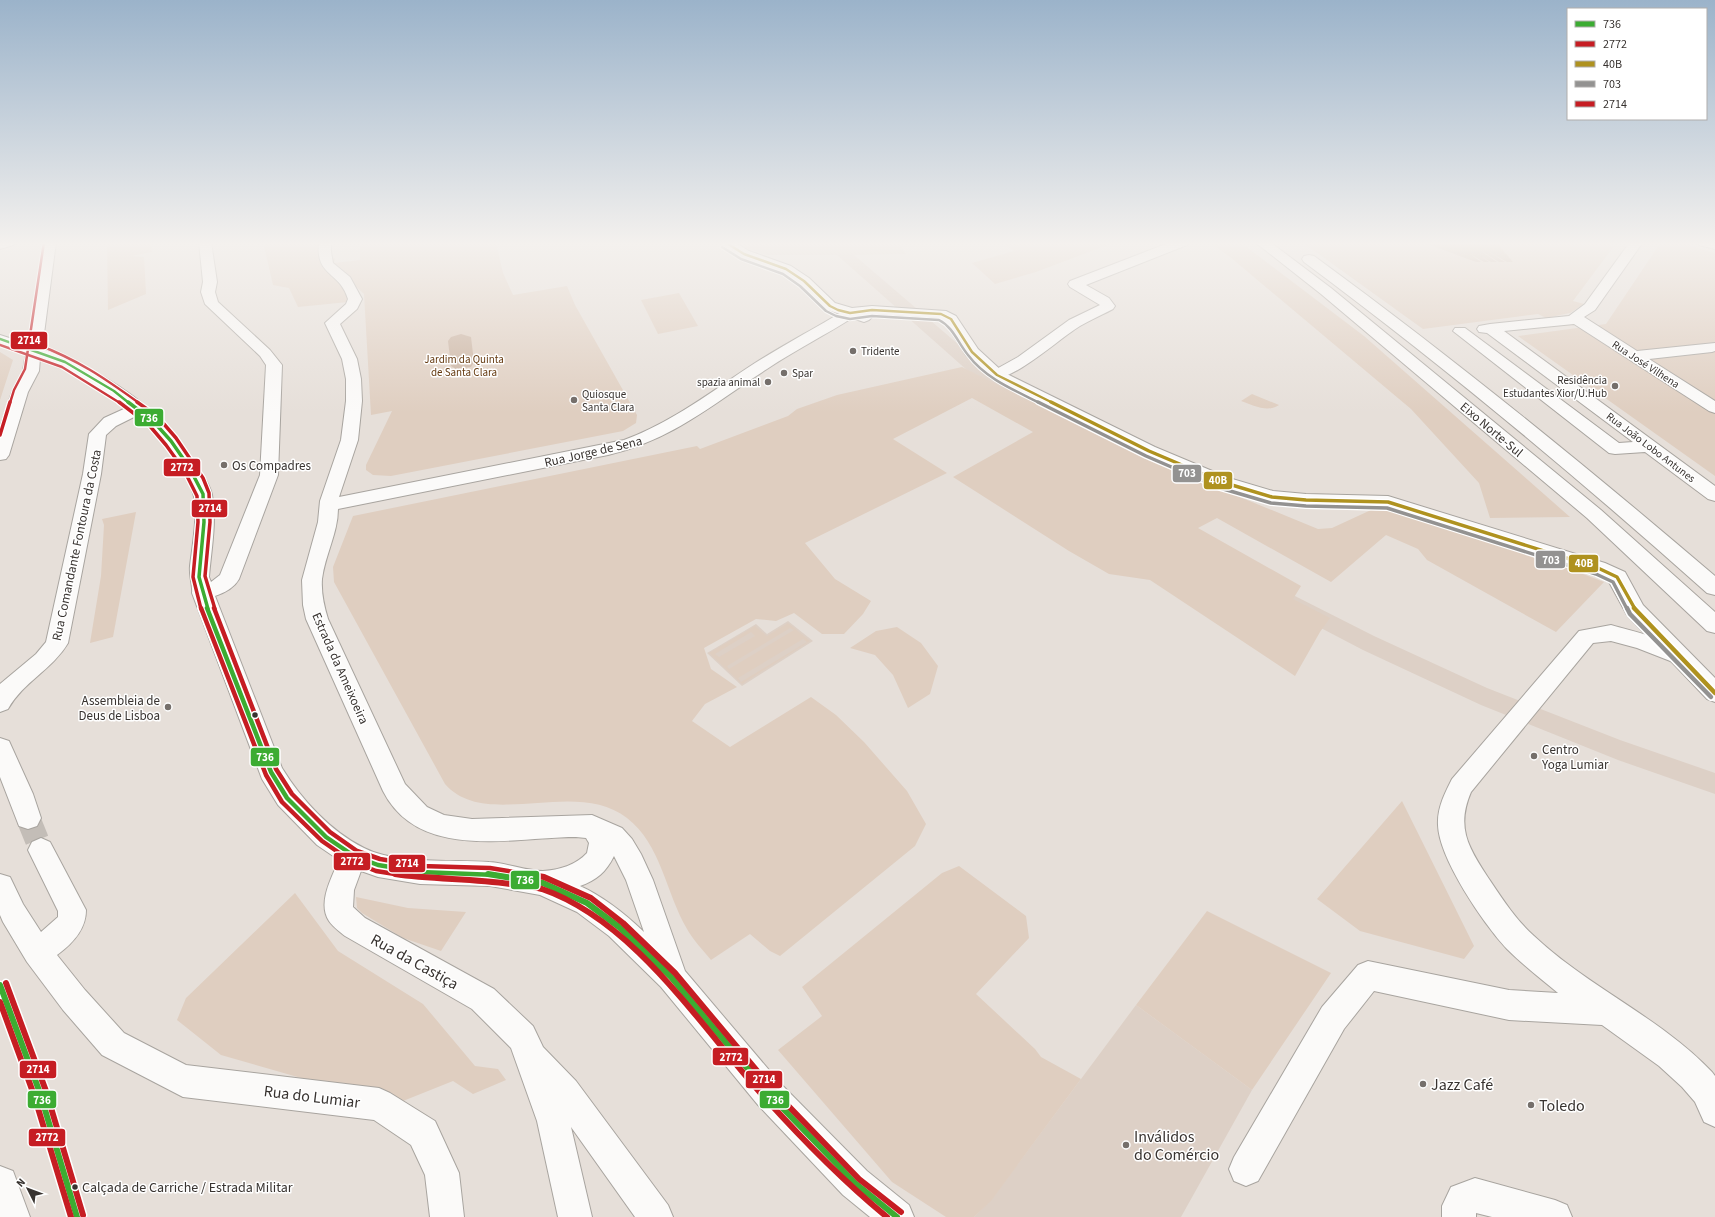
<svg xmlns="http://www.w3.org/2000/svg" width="1715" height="1217" font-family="'Source Sans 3',sans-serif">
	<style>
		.built { fill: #ddd0c6 }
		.green { fill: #dfcec0; fill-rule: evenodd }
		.water { fill: #c9b19e }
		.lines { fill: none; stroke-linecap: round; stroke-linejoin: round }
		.street-tunnel { stroke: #c3bdb7; stroke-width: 24; stroke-dasharray: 24 12; stroke-linecap: butt }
		.street-casing { stroke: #a8a49f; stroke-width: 2 }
		.secondary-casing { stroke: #a8a49f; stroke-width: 2 }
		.highway-casing { stroke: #a8a49f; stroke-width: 2 }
		.street { fill: #fbfaf9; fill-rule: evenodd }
		.secondary { fill: #fbfaf9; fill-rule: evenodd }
		.highway { fill: #fbfaf9; fill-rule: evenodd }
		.bus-1-far3-casing { stroke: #fff; stroke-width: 4.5 }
		.bus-1-far2-casing { stroke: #fff; stroke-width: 6 }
		.bus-1-far1-casing { stroke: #fff; stroke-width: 8 }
		.bus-1-casing { stroke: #fff; stroke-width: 9 }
		.bus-2-far3-casing { stroke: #fff; stroke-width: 4.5 }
		.bus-2-far2-casing { stroke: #fff; stroke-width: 6 }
		.bus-2-far1-casing { stroke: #fff; stroke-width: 8 }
		.bus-2-casing { stroke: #fff; stroke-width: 9 }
		.bus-3-far2-casing { stroke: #fff; stroke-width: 4.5 }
		.bus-3-far1-casing { stroke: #fff; stroke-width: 6 }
		.bus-3-casing { stroke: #fff; stroke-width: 8 }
		.bus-4-far2-casing { stroke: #fff; stroke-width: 4.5 }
		.bus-4-far1-casing { stroke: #fff; stroke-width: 6 }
		.bus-4-casing { stroke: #fff; stroke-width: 8 }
		.bus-5-far3-casing { stroke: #fff; stroke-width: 4.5 }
		.bus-5-far2-casing { stroke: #fff; stroke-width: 6 }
		.bus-5-far1-casing { stroke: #fff; stroke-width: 8 }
		.bus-5-casing { stroke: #fff; stroke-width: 9 }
		.bus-1-far3 { stroke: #3cac32; stroke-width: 2.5 }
		.bus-1-far2 { stroke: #3cac32; stroke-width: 3.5 }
		.bus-1-far1 { stroke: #3cac32; stroke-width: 4.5 }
		.bus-1 { stroke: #3cac32; stroke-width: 6 }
		.bus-2-far3 { stroke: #c61d23; stroke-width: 2.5 }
		.bus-2-far2 { stroke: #c61d23; stroke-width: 3.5 }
		.bus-2-far1 { stroke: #c61d23; stroke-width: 4.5 }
		.bus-2 { stroke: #c61d23; stroke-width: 6 }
		.bus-3-far2 { stroke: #af921f; stroke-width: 2.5 }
		.bus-3-far1 { stroke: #af921f; stroke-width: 3.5 }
		.bus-3 { stroke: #af921f; stroke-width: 4.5 }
		.bus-4-far2 { stroke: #939291; stroke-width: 2.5 }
		.bus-4-far1 { stroke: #939291; stroke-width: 3.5 }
		.bus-4 { stroke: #939291; stroke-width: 4.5 }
		.bus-5-far3 { stroke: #c61d23; stroke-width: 2.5 }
		.bus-5-far2 { stroke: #c61d23; stroke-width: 3.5 }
		.bus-5-far1 { stroke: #c61d23; stroke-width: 4.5 }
		.bus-5 { stroke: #c61d23; stroke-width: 6 }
		.poi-dot { fill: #756f6b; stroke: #fff; stroke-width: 1.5 }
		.bus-dot { fill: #383330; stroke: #fff; stroke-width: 1.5 }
		.labels { text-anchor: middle; stroke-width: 3; stroke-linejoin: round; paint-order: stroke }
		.far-poi-label { font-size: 11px; fill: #383330; stroke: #fff; text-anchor: start }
		.far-park-label { font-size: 11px; fill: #653a10; stroke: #fff }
		.far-street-label { font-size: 11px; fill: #383330; stroke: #fff }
		.street-label { font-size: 13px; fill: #383330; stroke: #fff }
		.poi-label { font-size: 13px; fill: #383330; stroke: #fff; text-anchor: start }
		.near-bus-label { font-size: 14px; fill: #383330; stroke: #fff; text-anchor: start }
		.near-street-label { font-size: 16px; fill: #383330; stroke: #fff }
		.near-poi-label { font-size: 16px; fill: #383330; stroke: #fff; text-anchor: start }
		.line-badge { stroke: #fff; stroke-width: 1.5 }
		.badge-label { font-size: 11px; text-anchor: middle; font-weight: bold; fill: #fff }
	</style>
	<rect width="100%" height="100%" fill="#e6dfd9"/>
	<path class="built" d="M737,242h160l9,12 -52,1 251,215 184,123 85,43 113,52 133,52 95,33v21l-97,-34 -137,-55 -118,-55 -44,-23 -298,-209 -184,-163h-70l-22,-7z
		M788,621l25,20 -71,45 -35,-33 49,-29 11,10z
		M1136,1005l116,85 -71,127h-207l17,-17z"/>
	<path class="green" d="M107,242h44l1,10 -21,4 13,1 2,37 -38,16z
		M263,242h55c-2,31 31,39 30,60l-50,5 -9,-19 -16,-3z
		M360,242h136l7,31 10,22 54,-9 8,19 62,110 -1,8 -13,8 -232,45 -18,-1 -7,-5v-5l26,-54 -21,4 -7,-121 -39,-37 10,1 -1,5 26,-3z
		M1002,242h113l-79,30 -41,12 -23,-21 42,-12z
		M1209,242h31l124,94 206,181 -80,1 -11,-35 -68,-74 -181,-152z
		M1302,242h298l14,4 -41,55 11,3 -14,9 -24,5 -8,-4 -115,15z
		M1661,242h17l37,11v223l-197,-140 88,-12z
		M679,293l19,33 -40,8 -17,-34z
		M0,352l13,8 -13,40z
		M962,367l180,90 176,72 14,-1 39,-18 36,2 142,49 55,21 -48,50 -129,-72 -9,-11 -32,-14 -55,47 -114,-64 -19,10 103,58 -8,13 37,19 -10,14 -25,44 -145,-96 -41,-6 -40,-23 -116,-74 80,-45 -61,-34 -79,41 54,34 -142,70 30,36 36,22 -8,13 -19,20h-22l-28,-21 -18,8 -20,-2 -52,29 7,21 26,18 -32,17 -13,17 38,26 81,-50 25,18 28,27 43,49 19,33 -11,22 -135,110 -10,-5 -20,-17 -39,26c-8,-10 -18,-20 -24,-31 -21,-36 -26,-85 -60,-111 -52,-41 -141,13 -182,-34l-111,-202 -1,-15 20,-51 344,-70 3,3 88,-33 9,-7 40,-14z
		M1252,394l27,11c-11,8 -27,0 -38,-4z
		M136,512l-23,125 -23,6 11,-67 3,-51 -2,-6z
		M788,623l22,18 -68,43 -33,-31 46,-27 12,10zM790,628l4,2 -65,39 -2,-3zM751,632l4,4 -36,21 -4,-3zM803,639l4,3 -66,40 -3,-4z
		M897,627l24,16 17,23 -8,28 -22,14 -15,-33 -18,-20 -25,-7 26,-17z
		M1402,801l72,145 -10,13 -104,-28 -43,-32z
		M959,866l67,50 3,22 -53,56 59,55 6,8 40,22 -90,122 -17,16h-28l-54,-35 -114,-132 44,-34 -20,-29 140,-114z
		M295,893l43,58 85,53 52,62 23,3 8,11 -33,14 -20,-13 -50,20 -67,-13 -115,-33 -44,-35 9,-22z
		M356,897l52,11 58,4 -25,39 -38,-13 -41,-25 -5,-5z
		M1207,911l124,62 -79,117 -116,-85z"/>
	<path class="water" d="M1422,242h74l17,20h-6l-21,-12 19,12h-6l-21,-13 19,13h-6l-9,-5 7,5h-5l-14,-8 11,8h-5z
		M461,334l10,3 3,25 -3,5 -15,2 -5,-3 -3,-25 3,-4z"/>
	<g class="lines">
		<path class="street-tunnel" d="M28,818l13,32"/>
		<defs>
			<path id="street" d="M0,242h15l-2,3 -13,4z
				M44,242h12l-14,107c42,14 84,38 117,69 14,12 24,28 34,42 7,10 17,24 19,35 5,26 -1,56 -3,82l2,5 9,-7 40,-100 6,-110 -6,-9 -55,-52 -4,-12 2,-10 -4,-40h12l6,40 -2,10 3,10 52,48 12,15 -4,110 -39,104c-5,9 -15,14 -24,17l67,172c19,31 48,63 82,80 33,17 88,11 125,14 18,1 37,9 54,9 16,-1 33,-6 44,-18l2,-10 -3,-5 -10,-1c-63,0 -157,25 -193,-46l-77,-172 -3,-14 -1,-25 16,-58 2,-21 21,-61 5,-39v-22l-4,-20 -17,-36 21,-19 2,-5c-8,-28 -33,-22 -29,-57h12v10l2,11 17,14 12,22 -5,10 -17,15 17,35 4,20 1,22 -4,39 -19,57 285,-57c49,-18 88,-49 131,-77 30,-19 61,-35 90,-53h10l2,3 -2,3c-29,19 -60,34 -88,53 -56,36 -93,70 -159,86l-270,54c0,24 -13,46 -16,70 -1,14 2,27 6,40l77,165 22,23 17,8 28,4 120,-4 30,13 10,11 9,15 12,26 32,91 95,112 87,88 42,34 5,12h-44l-27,-22 -85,-90 -97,-118 -52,-51 -32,-24 -37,-17 -50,-9 -70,-2 -42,-7 -17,-6 -7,19 -1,17 12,11 129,71 39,37 10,21 33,34 92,124 5,12h-38l-64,-90 21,90h-34l-21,-96 -26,-73 -39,-39 -127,-73c-5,-4 -12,-9 -16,-15 -12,-18 3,-44 10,-61l-22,-15 -39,-40 -16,-26 -70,-186c1,-6 -3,-18 -2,-27 2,-18 9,-55 3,-73 -8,-26 -36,-60 -57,-77l-20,10 -10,9 -5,39 -33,169c-16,27 -45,39 -60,66l-8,3v-28l36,-30 10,-12 37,-168 6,-40 15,-16 22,-10c-26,-20 -55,-39 -86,-50l-1,13 -11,21 -19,63 -3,4 -6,1v-32l12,-36 11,-21 3,-18 -26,-9v-9l28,9zM614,856l12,24 18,52c-20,-19 -40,-35 -64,-46 17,-6 26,-14 34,-30z
				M1171,242h18l-2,3 -101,40 23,13 6,8 -2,3c-11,6 -23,11 -33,17 -19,11 -68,57 -89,52l-2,-3 2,-3 27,-15 51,-37 31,-15 -30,-18 -2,-3 2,-3z
				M1630,242h13l-48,68 -11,7 53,34 78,-8v8l-3,1 -63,7 66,42v12l-6,-2 -135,-87 -70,7 211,155v15l-7,-2 -63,-47 -30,2 -6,-1 -156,-122 2,-3h10l154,115 14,-1 -146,-109 -8,-1 -2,-3 2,-3 11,-2 79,-8 16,-12z
				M1611,625c17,5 70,17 78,31l-3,6 -8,2 -41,-16 -26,-7 -18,2 -122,149c-15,35 -3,55 16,84 14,21 28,43 47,60 54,51 127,82 178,136l3,4v51l-11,-5 -9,-20 -13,-15 -23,-21 -57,-41 -93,-5 -135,-29 -30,38 -86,152 -12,5 -12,-5 -5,-12 5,-12 88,-150 36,-42 10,-4 141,29 49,3c-17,-14 -35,-28 -51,-44 -23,-25 -68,-90 -69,-124 -1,-17 7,-32 14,-46l127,-148z
				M0,738l9,3 24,53 8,24 -4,8 -9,3 -9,-3 -19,-49z
				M41,838l9,4 36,68c0,20 -14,34 -29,45l28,35 39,43 62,32 193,23 11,5 45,28 24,52 5,44h-34l-5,-42 -14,-30 -37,-25 -191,-23 -81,-42 -39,-45 -36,-48 -24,-40 -3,-7v-41l10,3 13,27 18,28 17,-15v-6l-30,-61 4,-8z
				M1475,1178l80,22 12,5 5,12h-80l-16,-4v4h-34v-11l9,-19z"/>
			<path id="secondary" d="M719,242h15l15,9 42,15 18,12 26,25 17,5 20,-2 74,5 10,5 22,33 25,23 152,75 74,31 44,13 33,3 82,2 217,67 20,9 18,33 72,73v24l-8,-3 -80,-84 -18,-33 -18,-9 -204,-65 -81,-2 -34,-3 -57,-17 -72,-31 -152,-77 -25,-23 -21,-33 -7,-4 -66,-4 -2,1 2,2 -3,3 -5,2 -39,-13 -26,-25 -18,-12 -42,-15z
				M1698,242h17v7l-16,-4z"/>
			<path id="highway" d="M1255,242h15l61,46 270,222 114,102v21l-8,-2 -120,-113 -266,-224z
				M1309,255l5,1c138,101 271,209 401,320v19l-8,-2c-130,-116 -263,-227 -403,-331l-2,-3 2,-3z
				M0,1166l13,5 17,46h-30z"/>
		</defs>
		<use href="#street" class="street-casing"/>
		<use href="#secondary" class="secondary-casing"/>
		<use href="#highway" class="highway-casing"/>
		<use href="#street" class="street"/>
		<use href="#secondary" class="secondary"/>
		<use href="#highway" class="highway"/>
		<defs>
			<path id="bus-1-far3" d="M0,339l65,23 49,29 15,12"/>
			<path id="bus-1-far2" d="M128,402l25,19 18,20 18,26 14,27 1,28 -5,55 9,32"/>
			<path id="bus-1-far1" d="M207,608l64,164 16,26 39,39 28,19 24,9 42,7 76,3"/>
			<path id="bus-1" d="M488,874l55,9 44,20 32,24 52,50 98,117 86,89 42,34
				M0,985l40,108 37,124"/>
			<path id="bus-2-far3" d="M0,345l62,22 58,36"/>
			<path id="bus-2-far2" d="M119,402l30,23 17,20 18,25 13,26 1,26 -5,55 8,32"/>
			<path id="bus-2-far1" d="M201,608l65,167 16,27 40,39 29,20 25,10 25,4"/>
			<path id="bus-2" d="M395,874c40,6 81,4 122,11 8,1 17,2 25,4 93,32 159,138 223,209 38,42 78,83 122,119
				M0,1002l34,93 37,122"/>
			<path id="bus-3-far2" d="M725,242l19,12 42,15 18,12 26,25 8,4 12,3 22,-3 69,4 10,5 21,33 25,23 56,28"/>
			<path id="bus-3-far1" d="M1051,402l98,49 73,31 50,15 34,3 82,2 210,66 19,9 18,32"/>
			<path id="bus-3" d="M1634,608l81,85"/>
			<path id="bus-4-far2" d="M722,247l19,12 42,15 17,12 26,25 10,5 14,3 22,-3 67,4c14,7 19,23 29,35 18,24 46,35 72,48"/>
			<path id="bus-4-far1" d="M1038,402l108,54 74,32 51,15 35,3 81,2 209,66 17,8 14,27"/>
			<path id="bus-4" d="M1627,608l3,6 81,83"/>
			<path id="bus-5-far3" d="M36,344c42,16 67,33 103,59
				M10,403l4,-13 11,-21 19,-127"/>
			<path id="bus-5-far2" d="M137,402l20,14 19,22 27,40 6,15 1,29 -5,54 10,33
				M0,435l10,-33"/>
			<path id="bus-5-far1" d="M214,608l62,161 16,25 38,38 27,19 23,8 41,7 69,2 42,7"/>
			<path id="bus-5" d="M526,874l18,3 47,21 32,25 52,50 98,117 86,89 42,33
				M6,983l40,108 37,124"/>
		</defs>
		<use href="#bus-1-far3" class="bus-1-far3-casing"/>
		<use href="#bus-1-far2" class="bus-1-far2-casing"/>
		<use href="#bus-1-far1" class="bus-1-far1-casing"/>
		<use href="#bus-1" class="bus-1-casing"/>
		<use href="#bus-2-far3" class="bus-2-far3-casing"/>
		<use href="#bus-2-far2" class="bus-2-far2-casing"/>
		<use href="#bus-2-far1" class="bus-2-far1-casing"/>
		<use href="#bus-2" class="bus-2-casing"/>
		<use href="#bus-3-far2" class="bus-3-far2-casing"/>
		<use href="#bus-3-far1" class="bus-3-far1-casing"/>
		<use href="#bus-3" class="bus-3-casing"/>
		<use href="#bus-4-far2" class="bus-4-far2-casing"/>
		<use href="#bus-4-far1" class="bus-4-far1-casing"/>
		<use href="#bus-4" class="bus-4-casing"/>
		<use href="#bus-5-far3" class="bus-5-far3-casing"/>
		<use href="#bus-5-far2" class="bus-5-far2-casing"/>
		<use href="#bus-5-far1" class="bus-5-far1-casing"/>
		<use href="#bus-5" class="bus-5-casing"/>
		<use href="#bus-1-far3" class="bus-1-far3"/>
		<use href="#bus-1-far2" class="bus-1-far2"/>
		<use href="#bus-1-far1" class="bus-1-far1"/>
		<use href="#bus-1" class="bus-1"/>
		<use href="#bus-2-far3" class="bus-2-far3"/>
		<use href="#bus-2-far2" class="bus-2-far2"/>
		<use href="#bus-2-far1" class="bus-2-far1"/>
		<use href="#bus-2" class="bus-2"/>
		<use href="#bus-3-far2" class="bus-3-far2"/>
		<use href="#bus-3-far1" class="bus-3-far1"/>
		<use href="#bus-3" class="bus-3"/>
		<use href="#bus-4-far2" class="bus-4-far2"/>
		<use href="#bus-4-far1" class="bus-4-far1"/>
		<use href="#bus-4" class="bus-4"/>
		<use href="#bus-5-far3" class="bus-5-far3"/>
		<use href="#bus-5-far2" class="bus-5-far2"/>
		<use href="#bus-5-far1" class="bus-5-far1"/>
		<use href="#bus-5" class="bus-5"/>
	</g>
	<linearGradient id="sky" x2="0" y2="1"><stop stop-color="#9bb3ca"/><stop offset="0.59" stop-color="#f4f1ee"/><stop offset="1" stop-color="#f4f1ee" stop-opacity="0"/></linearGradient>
	<rect width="1715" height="413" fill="url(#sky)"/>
	<g class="poi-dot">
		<circle cx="853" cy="351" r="4"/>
		<circle cx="784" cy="373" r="4"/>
		<circle cx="768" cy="382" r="4"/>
		<circle cx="1615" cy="386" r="4"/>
		<circle cx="574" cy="400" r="4"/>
		<circle cx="224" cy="465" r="4"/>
		<circle cx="168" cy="707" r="4"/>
		<circle cx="1534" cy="756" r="4"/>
		<circle cx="1423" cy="1084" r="4"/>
		<circle cx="1531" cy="1105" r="4"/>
		<circle cx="1126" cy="1145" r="4"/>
	</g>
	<g class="bus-dot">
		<circle cx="255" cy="715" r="3.5"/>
		<circle cx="75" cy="1187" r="3.5"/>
	</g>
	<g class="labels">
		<g class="far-poi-label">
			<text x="861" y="355">Tridente</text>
			<text x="792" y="377">Spar</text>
			<text x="1607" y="384" text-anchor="end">Residência<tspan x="1607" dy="13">Estudantes Xior/U.Hub</tspan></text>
			<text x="760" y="386" text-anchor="end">spazia animal</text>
			<text x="582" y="398">Quiosque<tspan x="582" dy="13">Santa Clara</tspan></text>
		</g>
		<g class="far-park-label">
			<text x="464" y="363">Jardim da Quinta<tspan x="464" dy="13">de Santa Clara</tspan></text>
		</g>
		<g class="far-street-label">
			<text transform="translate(1646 364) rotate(33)" y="4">Rua José Vilhena</text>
			<text transform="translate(1651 447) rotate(37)" y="4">Rua João Lobo Antunes</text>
		</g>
		<g class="street-label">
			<text transform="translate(1492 429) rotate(40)" y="5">Eixo Norte-Sul</text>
			<text transform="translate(593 451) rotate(-13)" y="5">Rua Jorge de Sena</text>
			<text transform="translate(76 545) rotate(-78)" y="5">Rua Comandante Fontoura da Costa</text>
			<text transform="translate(341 668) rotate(66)" y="5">Estrada da Ameixoeira</text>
		</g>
		<g class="poi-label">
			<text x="232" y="470">Os Compadres</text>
			<text x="160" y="705" text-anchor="end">Assembleia de<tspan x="160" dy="15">Deus de Lisboa</tspan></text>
			<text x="1542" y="754">Centro<tspan x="1542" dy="15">Yoga Lumiar</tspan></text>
		</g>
		<g class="near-bus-label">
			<text x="82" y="1192">Calçada de Carriche / Estrada Militar</text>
		</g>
		<g class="near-street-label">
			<text transform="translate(415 961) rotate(29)" y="6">Rua da Castiça</text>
			<text transform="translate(312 1096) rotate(7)" y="6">Rua do Lumiar</text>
		</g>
		<g class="near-poi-label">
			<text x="1431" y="1090">Jazz Café</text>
			<text x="1539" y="1111">Toledo</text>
			<text x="1134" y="1142">Inválidos<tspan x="1134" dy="18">do Comércio</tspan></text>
		</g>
	</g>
	<g class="line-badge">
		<rect x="10" y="331" width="38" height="19" rx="4" fill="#c61d23"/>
		<rect x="134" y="408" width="30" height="19" rx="4" fill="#3cac32"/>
		<rect x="163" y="458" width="38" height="19" rx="4" fill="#c61d23"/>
		<rect x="1172" y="464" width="30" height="19" rx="4" fill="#939291"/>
		<rect x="1203" y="471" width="30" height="19" rx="4" fill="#af921f"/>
		<rect x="191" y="499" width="37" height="19" rx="4" fill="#c61d23"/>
		<rect x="1535" y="550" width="31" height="19" rx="4" fill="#939291"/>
		<rect x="1568" y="554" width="31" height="19" rx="4" fill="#af921f"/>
		<rect x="250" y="747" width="30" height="20" rx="4" fill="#3cac32"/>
		<rect x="333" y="852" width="38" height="19" rx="4" fill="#c61d23"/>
		<rect x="388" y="854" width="38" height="19" rx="4" fill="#c61d23"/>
		<rect x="510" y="870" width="30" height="20" rx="4" fill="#3cac32"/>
		<rect x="712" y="1047" width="37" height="19" rx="4" fill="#c61d23"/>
		<rect x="19" y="1060" width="38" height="19" rx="4" fill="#c61d23"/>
		<rect x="745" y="1070" width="38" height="19" rx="4" fill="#c61d23"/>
		<rect x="759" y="1090" width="31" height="19" rx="4" fill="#3cac32"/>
		<rect x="27" y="1090" width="30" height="19" rx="4" fill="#3cac32"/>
		<rect x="28" y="1128" width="38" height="19" rx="4" fill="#c61d23"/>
	</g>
	<g class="badge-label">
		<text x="29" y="344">2714</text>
		<text x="149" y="422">736</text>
		<text x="182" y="471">2772</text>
		<text x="1187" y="477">703</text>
		<text x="1218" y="484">40B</text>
		<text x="210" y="512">2714</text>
		<text x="1551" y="564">703</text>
		<text x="1584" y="567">40B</text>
		<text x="265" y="761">736</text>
		<text x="352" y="865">2772</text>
		<text x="407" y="867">2714</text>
		<text x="525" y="884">736</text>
		<text x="731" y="1061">2772</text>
		<text x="38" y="1073">2714</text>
		<text x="764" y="1083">2714</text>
		<text x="775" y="1104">736</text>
		<text x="42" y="1104">736</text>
		<text x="47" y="1141">2772</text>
	</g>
	<rect x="1567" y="8" width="140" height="112" fill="#ffffff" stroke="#afadac"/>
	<rect x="1575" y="21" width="20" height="6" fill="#3cac32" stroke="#afadac"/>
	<text x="1603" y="28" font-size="12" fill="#383330">736</text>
	<rect x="1575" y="41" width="20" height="6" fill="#c61d23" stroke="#afadac"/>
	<text x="1603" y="48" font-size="12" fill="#383330">2772</text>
	<rect x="1575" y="61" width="20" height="6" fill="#af921f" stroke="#afadac"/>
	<text x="1603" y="68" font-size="12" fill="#383330">40B</text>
	<rect x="1575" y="81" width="20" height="6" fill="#939291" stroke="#afadac"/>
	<text x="1603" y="88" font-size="12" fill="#383330">703</text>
	<rect x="1575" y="101" width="20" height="6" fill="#c61d23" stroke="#afadac"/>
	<text x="1603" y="108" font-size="12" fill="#383330">2714</text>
	<g transform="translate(28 1189) rotate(312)" stroke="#ffffff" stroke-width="3" paint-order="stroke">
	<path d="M0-3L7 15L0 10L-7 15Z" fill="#383330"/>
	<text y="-6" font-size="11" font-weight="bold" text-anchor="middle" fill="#383330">N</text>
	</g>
</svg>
